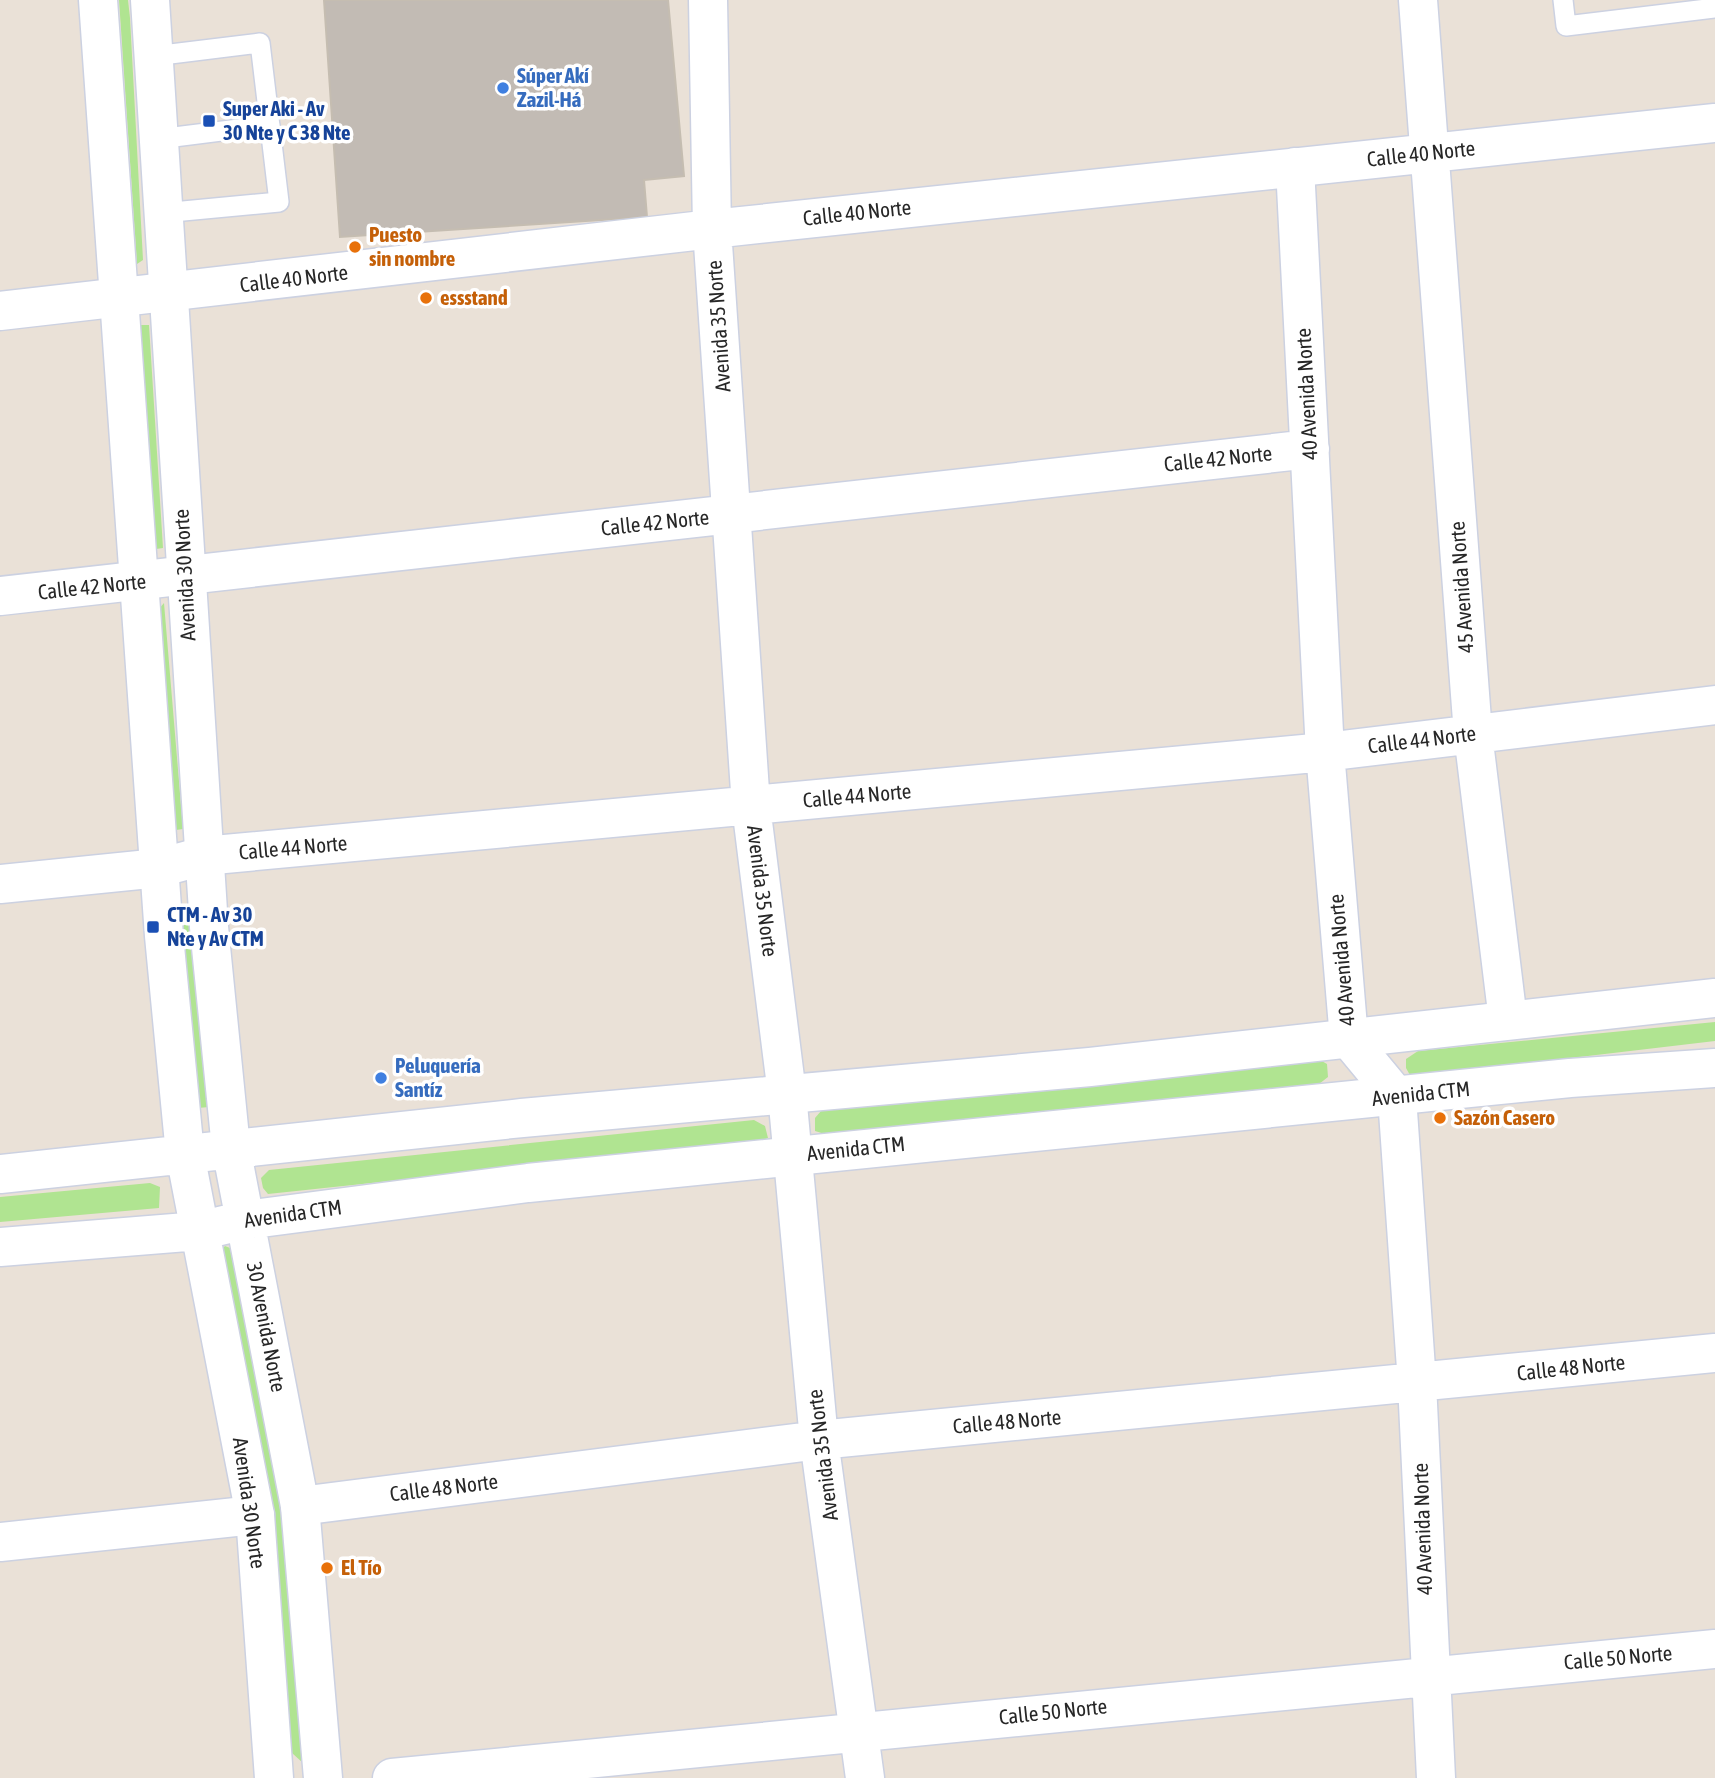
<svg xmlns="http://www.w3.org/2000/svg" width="1715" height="1778" font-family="'Asap Condensed',sans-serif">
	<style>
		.green { fill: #b0e491 }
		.building { fill: #c2bbb4; stroke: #c5bdb1; stroke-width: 2 }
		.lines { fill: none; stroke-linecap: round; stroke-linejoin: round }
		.lane-casing { stroke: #ccd1e1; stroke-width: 22 }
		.street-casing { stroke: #ccd1e1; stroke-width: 41 }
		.secondary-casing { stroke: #ccd1e1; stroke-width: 41 }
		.lane { stroke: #fff; stroke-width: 19 }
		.street { stroke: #fff; stroke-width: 38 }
		.secondary { stroke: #fff; stroke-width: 38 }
		.shop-dot { fill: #3f7fe0; stroke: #fff; stroke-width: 2.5 }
		.transit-dot { fill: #1a4fb4; stroke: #fff; stroke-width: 2.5 }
		.food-dot { fill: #e8710a; stroke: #fff; stroke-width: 2.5 }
		.labels { text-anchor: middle; stroke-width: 7; stroke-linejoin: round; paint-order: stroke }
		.shop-label { font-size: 21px; font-weight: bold; fill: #366cbe; stroke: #fff; text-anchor: start }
		.transit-label { font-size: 21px; font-weight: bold; fill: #164399; stroke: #fff; text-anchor: start }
		.street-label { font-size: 21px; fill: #272727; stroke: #fff }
		.food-label { font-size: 21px; font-weight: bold; fill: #c56008; stroke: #fff; text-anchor: start }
	</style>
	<rect width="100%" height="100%" fill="#eae1d7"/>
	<path class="green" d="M119,0h9l2,18 13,242 -6,4z
		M139,325h10l14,223 -7,1z
		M164,603l19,226 -7,1 -18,-220z
		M188,907l21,200 -11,1 -16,-195z
		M1715,1022v19l-304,36 -5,-9v-9l12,-8z
		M1318,1059l9,5 1,13 -9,7 -491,51 -13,-4v-13l6,-7z
		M754,1120l11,6 3,12 -10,4 -490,52 -5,-6 -2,-10 8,-8z
		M150,1183l10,4 -1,21 -159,14v-25z
		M225,1246l5,2 55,261 18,254 -11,-10 -22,-241 -50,-261z"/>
	<path class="building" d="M324,0h344l16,176 -40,4 3,37 -307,20z"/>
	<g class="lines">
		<defs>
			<path id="lane" d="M1563,0l3,26 149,-18
				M154,56l106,-13 19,159 -117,11
				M158,139l112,-14"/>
			<path id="street" d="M708,0l4,229 39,577 36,288 32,346 46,338
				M1418,0l55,734 35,286
				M1295,167l30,585 24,287 48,58 20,286 19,395
				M0,311l712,-82 1003,-106
				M0,596l1310,-147
				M0,884l159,-16 44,-12 1122,-104 390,-47
				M300,1506l519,-66 896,-87
				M0,1542l255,-27
				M392,1778l1323,-129"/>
			<path id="secondary" d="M98,0l66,936 21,218 70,361 19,263
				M150,0l59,927 22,221 69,358 23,272
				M0,1174l522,-56 568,-51 625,-69
				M0,1247l199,-16 46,-11 283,-37 1042,-105 145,-10"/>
		</defs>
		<use href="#lane" class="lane-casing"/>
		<use href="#street" class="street-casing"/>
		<use href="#secondary" class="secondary-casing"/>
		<use href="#lane" class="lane"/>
		<use href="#street" class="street"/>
		<use href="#secondary" class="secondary"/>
	</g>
	<g class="shop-dot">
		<circle cx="503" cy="88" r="7"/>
		<circle cx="381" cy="1078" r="7"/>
	</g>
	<g class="transit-dot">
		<rect x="202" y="114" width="14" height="14" rx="3.5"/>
		<rect x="146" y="920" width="14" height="14" rx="3.5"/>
	</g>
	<g class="food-dot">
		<circle cx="355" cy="247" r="7"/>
		<circle cx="426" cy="298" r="7"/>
		<circle cx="1440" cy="1118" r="7"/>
		<circle cx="327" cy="1568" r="7"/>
	</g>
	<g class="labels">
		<g class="shop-label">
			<text x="517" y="83">Súper Akí<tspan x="517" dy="24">Zazil-Há</tspan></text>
			<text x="395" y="1073">Peluquería<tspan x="395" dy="24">Santíz</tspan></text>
		</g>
		<g class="transit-label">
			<text x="223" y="116">Super Aki - Av<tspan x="223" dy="24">30 Nte y C 38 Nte</tspan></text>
			<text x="167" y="922">CTM - Av 30<tspan x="167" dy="24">Nte y Av CTM</tspan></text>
		</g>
		<g class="street-label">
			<text transform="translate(1421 154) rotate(-6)" y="7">Calle 40 Norte</text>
			<text transform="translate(857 213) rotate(-6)" y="7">Calle 40 Norte</text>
			<text transform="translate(294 279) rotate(-7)" y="7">Calle 40 Norte</text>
			<text transform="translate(719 326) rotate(-94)" y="7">Avenida 35 Norte</text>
			<text transform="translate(1307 394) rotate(-93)" y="7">40 Avenida Norte</text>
			<text transform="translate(1218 459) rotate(-6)" y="7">Calle 42 Norte</text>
			<text transform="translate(655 523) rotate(-6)" y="7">Calle 42 Norte</text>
			<text transform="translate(185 575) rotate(-93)" y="7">Avenida 30 Norte</text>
			<text transform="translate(92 587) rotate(-6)" y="7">Calle 42 Norte</text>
			<text transform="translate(1462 587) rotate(-94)" y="7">45 Avenida Norte</text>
			<text transform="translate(1422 740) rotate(-7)" y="7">Calle 44 Norte</text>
			<text transform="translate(857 796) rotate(-5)" y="7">Calle 44 Norte</text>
			<text transform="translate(293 848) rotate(-5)" y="7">Calle 44 Norte</text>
			<text transform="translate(762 891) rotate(83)" y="7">Avenida 35 Norte</text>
			<text transform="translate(1342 960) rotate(-95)" y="7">40 Avenida Norte</text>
			<text transform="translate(1421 1094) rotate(-6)" y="7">Avenida CTM</text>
			<text transform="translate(856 1149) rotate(-6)" y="7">Avenida CTM</text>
			<text transform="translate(293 1214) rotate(-8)" y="7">Avenida CTM</text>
			<text transform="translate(266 1327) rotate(79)" y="7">30 Avenida Norte</text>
			<text transform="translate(1571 1368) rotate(-6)" y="7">Calle 48 Norte</text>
			<text transform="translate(1007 1422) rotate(-5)" y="7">Calle 48 Norte</text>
			<text transform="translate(823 1455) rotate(-97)" y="7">Avenida 35 Norte</text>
			<text transform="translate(444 1488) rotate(-7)" y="7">Calle 48 Norte</text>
			<text transform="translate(249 1503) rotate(82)" y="7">Avenida 30 Norte</text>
			<text transform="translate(1423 1529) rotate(-92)" y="7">40 Avenida Norte</text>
			<text transform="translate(1618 1658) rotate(-5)" y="7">Calle 50 Norte</text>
			<text transform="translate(1053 1712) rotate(-6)" y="7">Calle 50 Norte</text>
		</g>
		<g class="food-label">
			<text x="369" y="242">Puesto<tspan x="369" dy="24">sin nombre</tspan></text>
			<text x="440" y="305">essstand</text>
			<text x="1454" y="1125">Sazón Casero</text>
			<text x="341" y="1575">El Tío</text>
		</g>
	</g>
</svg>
